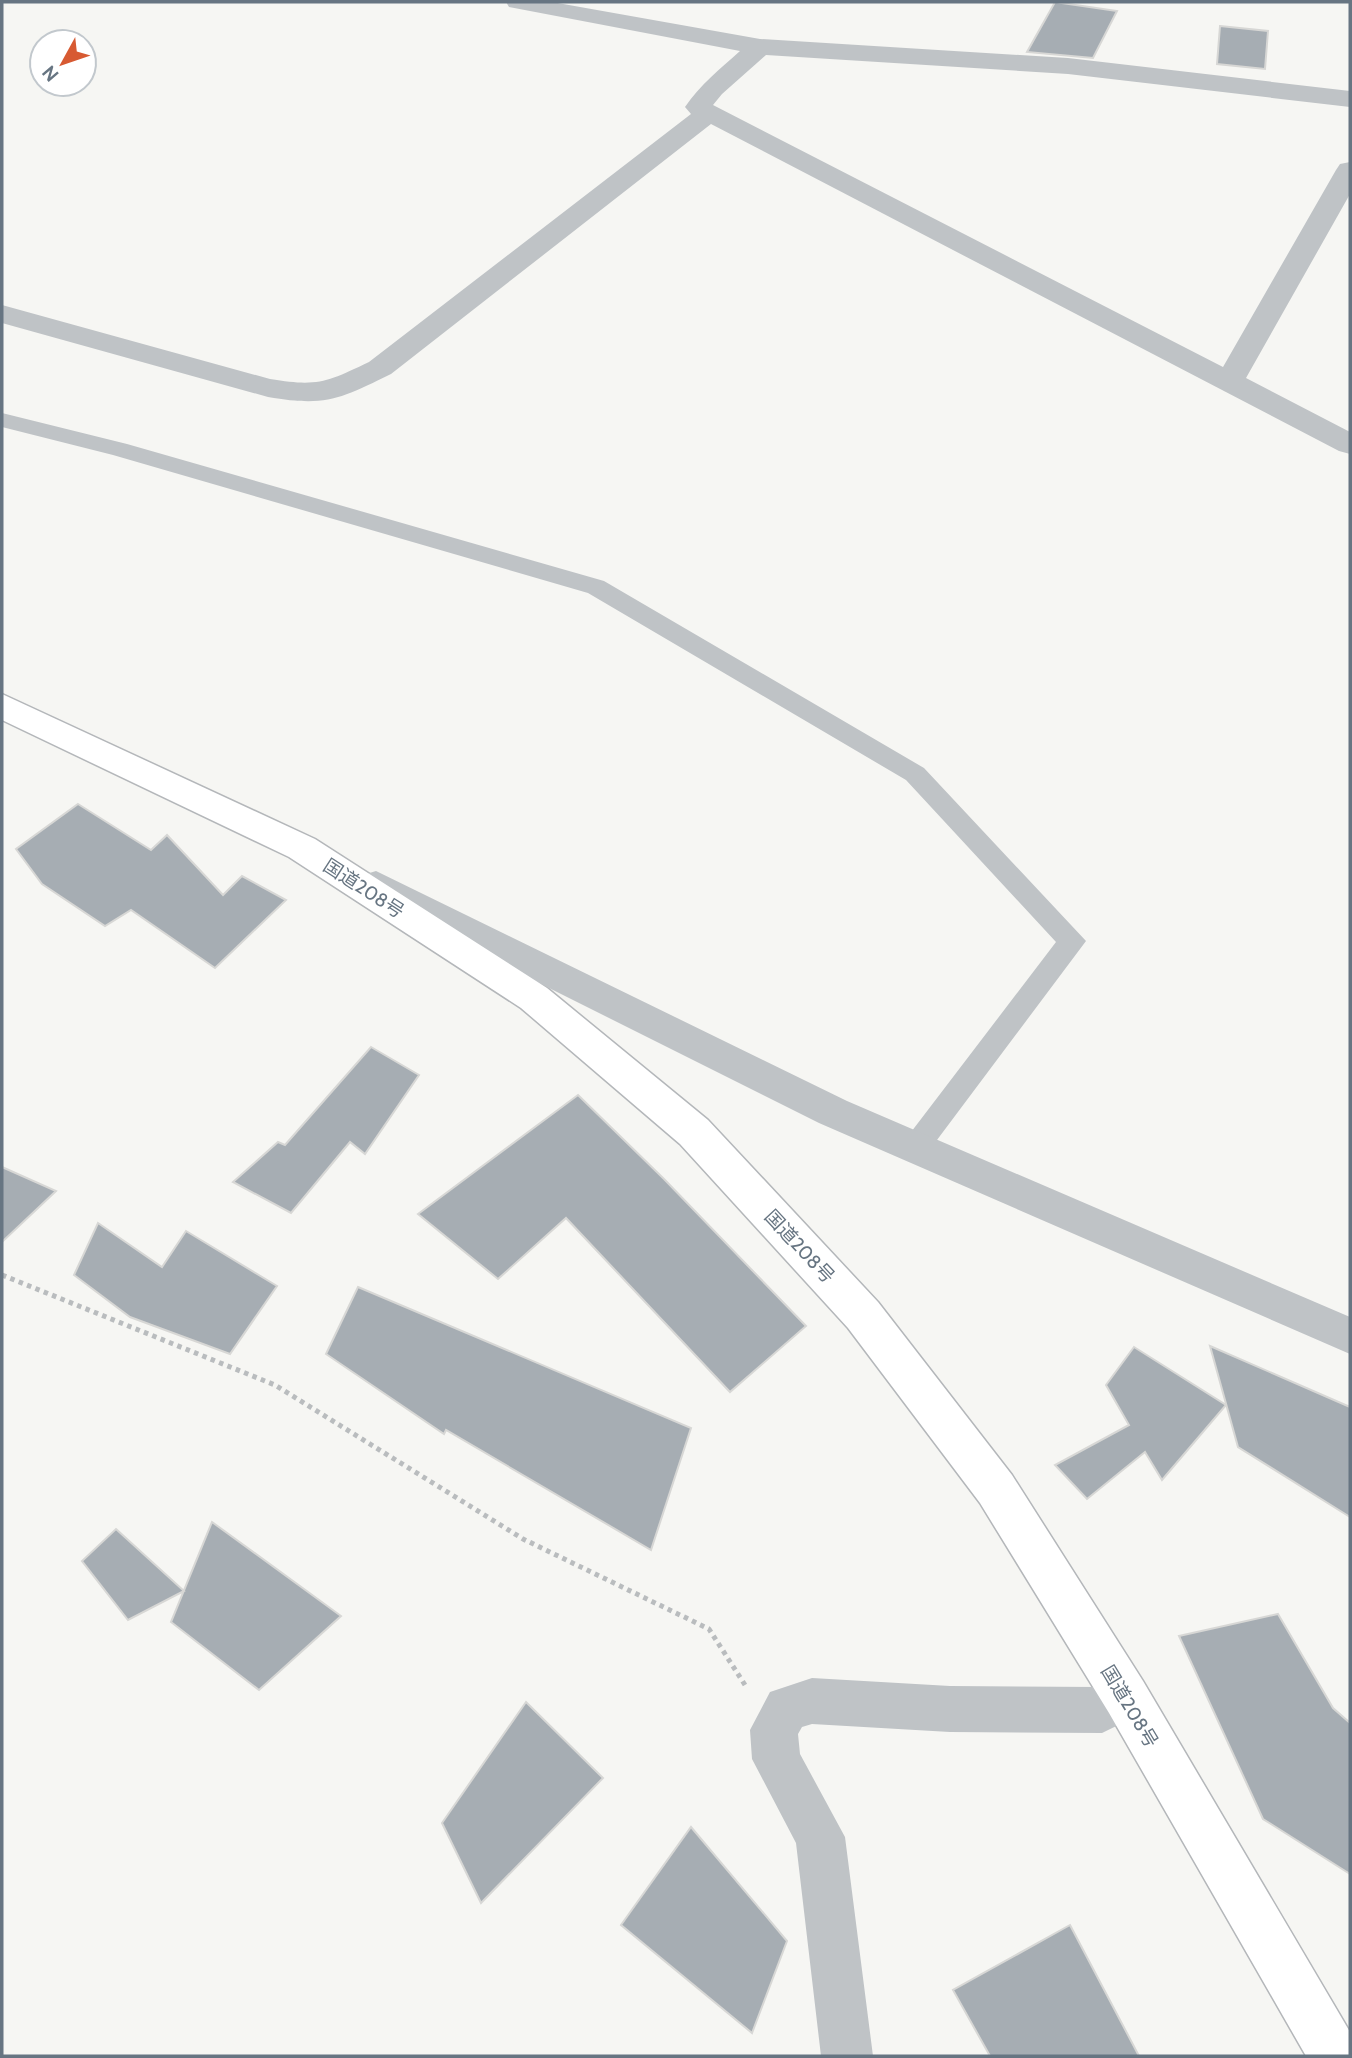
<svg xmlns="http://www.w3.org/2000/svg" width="1352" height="2058" font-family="Cabin,'Noto Sans JP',sans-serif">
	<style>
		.building { fill: #a6adb3; stroke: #d7d7d5; stroke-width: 2 }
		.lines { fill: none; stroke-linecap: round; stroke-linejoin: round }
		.highway-casing { stroke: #b4b7ba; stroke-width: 3 }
		.path { stroke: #b9bcbe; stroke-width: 5; stroke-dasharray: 4.5 4.5; stroke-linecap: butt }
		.lane { fill: #bfc3c6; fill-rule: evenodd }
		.street { fill: #bfc3c6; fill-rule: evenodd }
		.highway { fill: #fff; fill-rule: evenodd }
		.labels { text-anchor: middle; stroke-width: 7; stroke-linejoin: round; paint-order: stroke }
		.street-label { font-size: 19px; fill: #677582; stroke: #fff }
	</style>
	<rect width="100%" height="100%" fill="#f6f6f3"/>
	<path class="building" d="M1055,2l62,9 -24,47 -66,-6z
		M1220,26l48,5 -3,38 -48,-5z
		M78,804l73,46 16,-15 56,60 19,-19 44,24 -71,68 -84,-58 -26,16 -63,-42 -26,-35z
		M371,1047l48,28 -54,79 -15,-12 -59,71 -58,-31 45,-40 7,3z
		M578,1095l86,84 142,147 -76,66 -164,-174 -68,61 -80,-65z
		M2,1167l54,24 -54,51z
		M98,1223l64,44 24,-36 91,55 -47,68 -100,-37 -56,-42z
		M358,1287l333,141 -40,122 -205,-120 -2,4 -118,-80z
		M1210,1346l140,61v110l-112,-70z
		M1134,1347l92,58 -64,75 -17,-28 -58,47 -32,-34 74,-40 -23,-40z
		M212,1522l129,94 -82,74 -88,-68z
		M116,1529l68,62 -56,29 -46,-59z
		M1278,1614l55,94 17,15v151l-87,-55 -84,-183z
		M526,1702l77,76 -122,125 -39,-80z
		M691,1827l96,114 -35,92 -131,-108z
		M1070,1925l69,131h-149l-37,-66z"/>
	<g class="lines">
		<defs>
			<path id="highway" d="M2,694l313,145 232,149 161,132 170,182 134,173 131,206 207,351v24h-44l-197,-343 -129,-210 -132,-175 -168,-184 -159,-136 -232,-151 -287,-137z"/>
		</defs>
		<use href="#highway" class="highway-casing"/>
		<path class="path" d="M2,1275l273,110 248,154 186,90 36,56"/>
		<path class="lane" d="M2,413l125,31 477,137 320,187 162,173 -161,215 -10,4 -10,-4 -5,-8 5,-8 151,-198 -150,-162 -318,-187 -475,-138 -111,-28z"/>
		<path class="street" d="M506,2h46l208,37 308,19 282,33v16l-282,-33 -302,-19 -44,39 -9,11 510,262 113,-197 4,-6 10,-2v32l-104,184 104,54v22l-11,-3 -628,-327 -320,250c-51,25 -65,33 -123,23l-266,-74v-18l268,74c48,8 57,3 99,-17l322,-248 -6,-7c15,-22 35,-38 55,-56l-231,-44z
			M376,871l471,230 503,216v37l-531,-231 -456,-228 -5,-10 5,-10z
			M1126,1674l17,7 7,16 -7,16 -41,20 -152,-1 -138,-8 -10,3 -4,7 2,20 45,83 28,219h-52l-25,-213 -44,-84 -2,-29 20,-38 42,-14 138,8 148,1z"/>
		<use href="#highway" class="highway"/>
	</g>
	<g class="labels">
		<g class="street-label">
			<text transform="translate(364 888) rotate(33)" y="7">国道208号</text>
			<text transform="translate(800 1246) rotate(47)" y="7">国道208号</text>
			<text transform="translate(1130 1706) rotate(59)" y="7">国道208号</text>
		</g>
	</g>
	<rect width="1352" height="2058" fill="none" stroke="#677582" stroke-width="7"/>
	<g transform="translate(63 63) rotate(230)"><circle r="33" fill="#ffffff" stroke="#c2c8cd" stroke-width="2"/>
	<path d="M0-5L12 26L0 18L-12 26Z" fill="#d75a32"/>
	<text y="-10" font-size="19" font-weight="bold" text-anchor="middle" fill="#677582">N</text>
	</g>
</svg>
